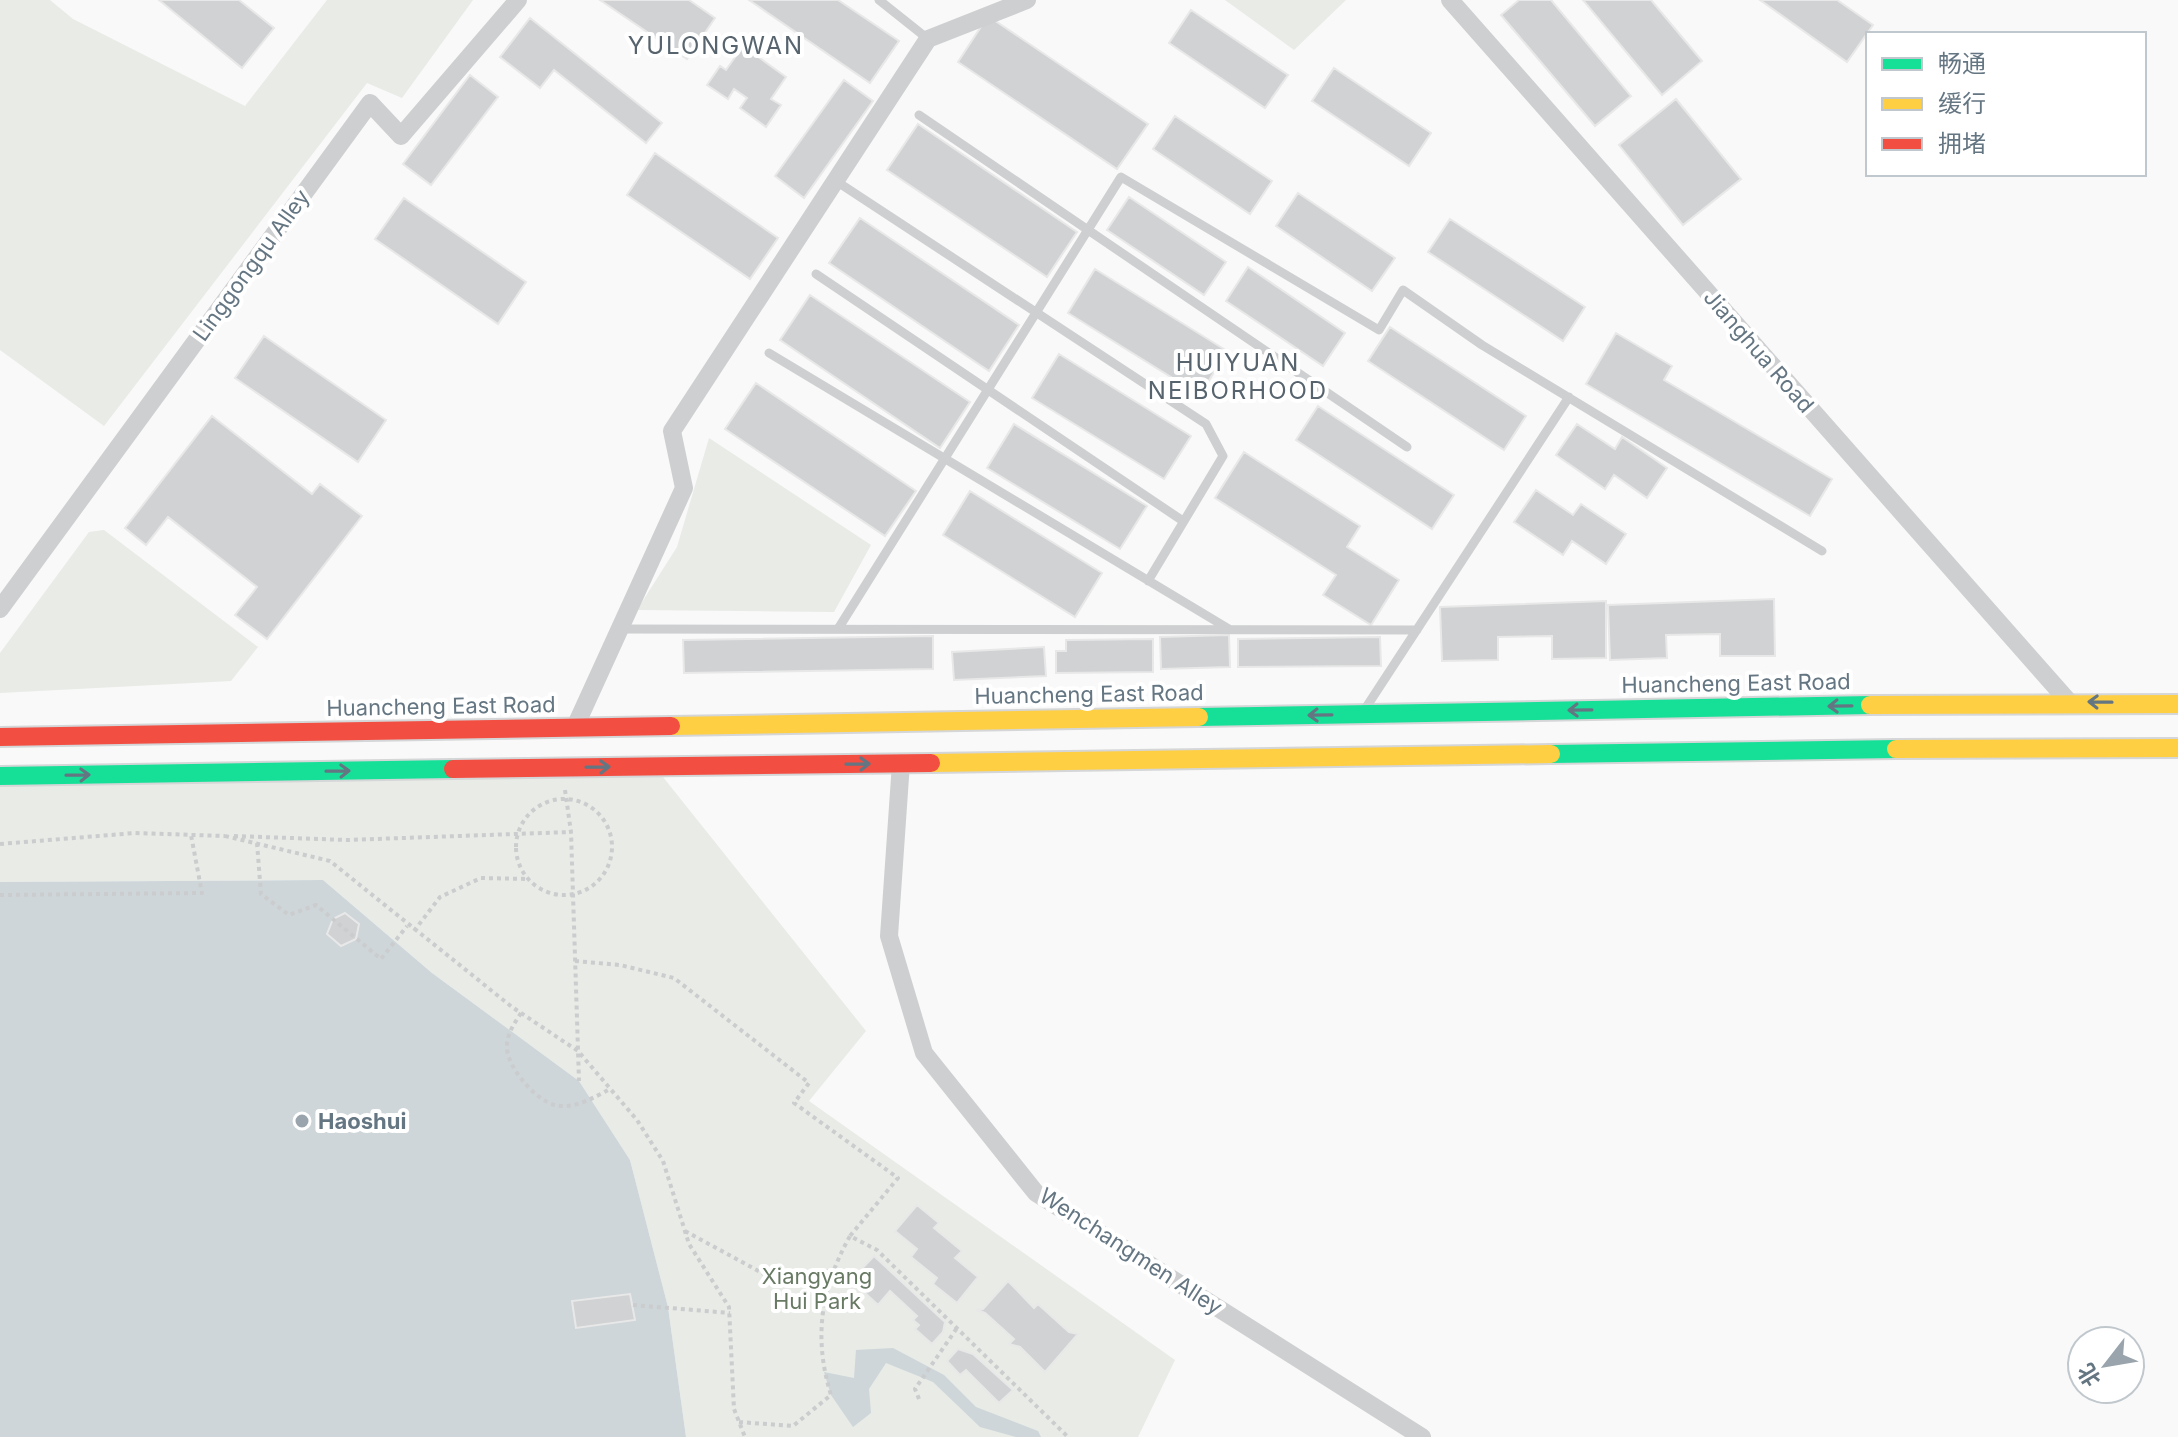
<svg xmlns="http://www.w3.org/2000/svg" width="2178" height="1437" font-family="Inter,'Noto Sans SC',sans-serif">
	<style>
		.green { fill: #e8ebe6 }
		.water { fill: #ced6d9 }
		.building { fill: #d0d2d3; stroke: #e8e8e8; stroke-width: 2 }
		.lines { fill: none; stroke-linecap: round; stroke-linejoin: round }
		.fast-casing { stroke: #d5d6d7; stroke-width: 22 }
		.slow-casing { stroke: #d5d6d7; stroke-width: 22 }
		.jam-casing { stroke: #d5d6d7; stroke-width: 22 }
		.path { stroke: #cbcccd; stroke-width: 4; stroke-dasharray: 4 4; stroke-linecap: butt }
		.lane { stroke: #cecfd0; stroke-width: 9 }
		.street { stroke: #cecfd0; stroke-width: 18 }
		.fast { stroke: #16e098; stroke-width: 18 }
		.slow { stroke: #ffcf43; stroke-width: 18 }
		.jam { stroke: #f24e42; stroke-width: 18 }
		.oneway { stroke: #657683 }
		.poi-dot { fill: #99a4ac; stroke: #fff; stroke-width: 3 }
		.labels { text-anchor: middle; stroke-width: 8; stroke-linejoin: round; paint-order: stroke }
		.street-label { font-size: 22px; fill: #657683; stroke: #fff }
		.poi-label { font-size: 22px; font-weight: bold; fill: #657683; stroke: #fff; text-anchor: start }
		.park-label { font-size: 22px; fill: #687a64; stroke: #fff }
		.neighbourhood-label { font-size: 24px; letter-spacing: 2px; fill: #57646e; stroke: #fff }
	</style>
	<rect width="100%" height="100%" fill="#f9f9f9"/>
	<path class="green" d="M0,0h50l23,19 172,87 82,-106h146l-71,98 -35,-15 -263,343 -104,-76z
		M1225,0h121l-52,50z
		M709,438l162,107 -37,67 -197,-2 40,-63z
		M104,530l154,117 -27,34 -231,12v-40l89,-121z
		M655,767l211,264 -57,70 366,259 -37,77h-452l-18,-130 -38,-147 -51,-79 -147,-108 -109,-93 -323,2v-106z"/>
	<path class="water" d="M323,880l109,93 147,108 51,79 38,147 18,130h-686v-555z
		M893,1348l51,27 32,32 62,24 3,6h-25l-36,-10 -47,-45 -47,-19 -17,26 2,24 -18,14 -22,-32 -7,-23 30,6 2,-28z"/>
	<path class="building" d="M159,0h80l35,28 -32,40z
		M600,0h89l26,18 -28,41z
		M749,0h89l61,41 -29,42z
		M1519,0h32l80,96 -36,30 -94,-111z
		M1583,0h68l51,61 -40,34z
		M1760,0h77l36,25 -26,37z
		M1191,10l97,65 -23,33 -96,-65z
		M988,16l160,108 -31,45 -159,-107z
		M530,18l132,105 -16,20 -92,-73 -14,18 -40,-31z
		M743,46l43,31 -15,22 10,6 -15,22 -26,-19 7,-10 -13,-9 -6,10 -21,-14 13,-19 6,4z
		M1334,68l97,65 -22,33 -97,-65z
		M470,75l28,22 -67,88 -28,-21z
		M844,80l29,21 -69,97 -29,-22z
		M1676,99l65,80 -58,46 -64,-80z
		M1175,116l97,65 -22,33 -97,-65z
		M918,124l159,108 -30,45 -160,-107z
		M655,153l123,85 -28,41 -123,-84z
		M1298,193l97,65 -23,33 -96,-65z
		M1129,197l97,65 -22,33 -97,-65z
		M404,198l122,84 -28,42 -123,-85z
		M860,218l159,107 -30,46 -160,-108z
		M1450,219l135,88 -22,34 -135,-89z
		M1248,267l97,66 -22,33 -97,-65z
		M1095,269l132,82 -27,44 -132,-82z
		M810,295l160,107 -30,46 -160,-108z
		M1390,327l136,89 -22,34 -136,-89z
		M1616,333l56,33 -8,14 168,99 -22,37 -224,-132z
		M264,336l122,84 -28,42 -123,-84z
		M1059,354l132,82 -27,43 -132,-81z
		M756,383l160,108 -31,45 -160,-107z
		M1318,406l136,89 -22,34 -136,-89z
		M212,416l100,78 8,-10 42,32 -95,123 -32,-24 22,-28 -89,-70 -22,28 -21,-17z
		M1014,424l133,82 -27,43 -133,-81z
		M1577,424l38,25 7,-12 45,31 -20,30 -33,-23 -9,14 -49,-34z
		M1244,452l116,74 -13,21 52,33 -28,45 -48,-30 13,-20 -121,-77z
		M1536,490l37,25 8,-11 45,30 -20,30 -34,-23 -9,14 -49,-33z
		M970,491l132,82 -27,44 -132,-82z
		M1774,599l1,57h-55v-22l-54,1 1,23 -57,2 -2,-55z
		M1606,601v57l-54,1v-23l-54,1v23l-56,1 -2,-54z
		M1229,635l1,32 -69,2 -1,-32z
		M933,636v33l-249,4 -1,-33z
		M1380,637l1,29 -143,1v-28z
		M1153,639v33l-97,1v-22h10v-11z
		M1044,647l2,29 -92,4 -2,-28z
		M345,913l14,11 -3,15 -15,7 -14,-12 6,-15z
		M917,1205l22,18 -5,5 28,23 -7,7 23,19 -21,26 -24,-19 4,-6 -26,-21 6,-8 -22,-18z
		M874,1256l71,66 -2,10 -11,12 -17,-15 4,-4 -6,-5 4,-4 -27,-25 -12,14 -27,-25z
		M1008,1281l26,27 4,-4 31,28 9,2 -33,38 -25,-25 -11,-3 5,-5 -29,-26 -9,-3 7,-1z
		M630,1294l5,26 -59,8 -4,-27z
		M958,1349l15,5 40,36 -14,13 -33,-33 -6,5 -13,-14z"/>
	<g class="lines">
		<defs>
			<path id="fast" d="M1199,717l671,-12
				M1551,754l345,-5
				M0,776l453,-7"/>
			<path id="slow" d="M1870,705l308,-1
				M671,726l528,-9
				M1896,749l282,-1
				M931,763l620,-9"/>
			<path id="jam" d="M0,737l671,-11
				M453,769l478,-6"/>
		</defs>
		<use href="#fast" class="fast-casing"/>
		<use href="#slow" class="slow-casing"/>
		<use href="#jam" class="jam-casing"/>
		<path class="path" d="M565,790l6,42 8,249
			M516 847a48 48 0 1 1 96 0a48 48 0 1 1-96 0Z
			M225,836l105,25 182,146 66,44 59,69 26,41 26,83 40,63 5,102 11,28
			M234,836l113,4 224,-8
			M257,843l4,51 28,21 27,-10 65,54 26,-33
			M0,844l135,-11 90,3
			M0,895l202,-2 -11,-58
			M414,931l26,-34 41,-19 47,1
			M575,961l45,4 54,13 135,105 -15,20 104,75 -48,58
			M521,1013c-7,11 -15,22 -14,36 2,20 28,51 48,56 18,5 40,-8 55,-16
			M685,1231l79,43 67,-3
			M633,1305l97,8
			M919,1399l-4,-10 42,-61
			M739,1422l54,4 38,-31c-18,-58 -10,-107 19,-159l27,14 191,187"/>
		<path class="lane" d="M879,0l49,39
			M919,115l488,332
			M836,181l370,243 17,32 -75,125
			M816,274l367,247
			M769,353l460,276
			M619,629l798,1
			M838,629l283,-452 258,153 24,-40 79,55 340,206
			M1365,709l204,-312"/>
		<path class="street" d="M1450,0l619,702
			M0,609l370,-506 31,33 117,-136
			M575,727l109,-239 -12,-57 256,-392 99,-39
			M901,763l-12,173 35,117 112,140 386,244"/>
		<use href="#fast" class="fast"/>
		<use href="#slow" class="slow"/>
		<use href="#jam" class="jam"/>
	</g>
	<defs><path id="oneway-shaft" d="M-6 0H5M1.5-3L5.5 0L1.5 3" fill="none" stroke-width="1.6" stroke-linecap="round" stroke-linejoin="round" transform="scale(2)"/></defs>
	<g class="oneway">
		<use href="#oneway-shaft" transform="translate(2100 702) rotate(-179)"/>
		<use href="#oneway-shaft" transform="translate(1840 706) rotate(179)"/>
		<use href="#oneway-shaft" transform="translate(1580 710) rotate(179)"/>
		<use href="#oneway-shaft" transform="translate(1320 715) rotate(179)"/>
		<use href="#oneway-shaft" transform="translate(858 764) rotate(-1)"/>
		<use href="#oneway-shaft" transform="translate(598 767) rotate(-1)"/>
		<use href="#oneway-shaft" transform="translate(338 771) rotate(-1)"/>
		<use href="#oneway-shaft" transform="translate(78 775) rotate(-1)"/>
	</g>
	<circle class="poi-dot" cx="302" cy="1121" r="8"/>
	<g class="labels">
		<g class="street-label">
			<text transform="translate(251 265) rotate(-54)" y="8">Linggongqu Alley</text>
			<text transform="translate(1759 351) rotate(49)" y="8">Jianghua Road</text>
			<text transform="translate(1736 683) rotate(-1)" y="8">Huancheng East Road</text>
			<text transform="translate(1089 694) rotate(-1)" y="8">Huancheng East Road</text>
			<text transform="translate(441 706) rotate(-1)" y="8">Huancheng East Road</text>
			<text transform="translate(1131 1251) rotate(33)" y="8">Wenchangmen Alley</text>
		</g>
		<g class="poi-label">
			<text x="318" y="1129">Haoshui</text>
		</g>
		<g class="park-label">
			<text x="817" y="1284">Xiangyang<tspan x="817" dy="25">Hui Park</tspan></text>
		</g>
		<g class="neighbourhood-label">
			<text x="716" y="54">YULONGWAN</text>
			<text x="1238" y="371">HUIYUAN<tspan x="1238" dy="28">NEIBORHOOD</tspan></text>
		</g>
	</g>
	<rect x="1866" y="32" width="280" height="144" fill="#ffffff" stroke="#c1c8cd" stroke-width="2"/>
	<rect x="1882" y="58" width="40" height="12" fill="#16e098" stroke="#c1c8cd" stroke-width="2"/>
	<text x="1938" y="72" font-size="24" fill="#657683">畅通</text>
	<rect x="1882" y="98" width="40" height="12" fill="#ffcf43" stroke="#c1c8cd" stroke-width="2"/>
	<text x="1938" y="112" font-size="24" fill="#657683">缓行</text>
	<rect x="1882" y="138" width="40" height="12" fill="#f24e42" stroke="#c1c8cd" stroke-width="2"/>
	<text x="1938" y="152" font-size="24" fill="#657683">拥堵</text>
	<g transform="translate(2106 1365) rotate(239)"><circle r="38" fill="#ffffff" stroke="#c1c8cd" stroke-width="2"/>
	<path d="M0-6L14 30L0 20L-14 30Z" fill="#99a4ac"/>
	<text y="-12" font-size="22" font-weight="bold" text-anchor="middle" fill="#657683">北</text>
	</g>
</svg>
